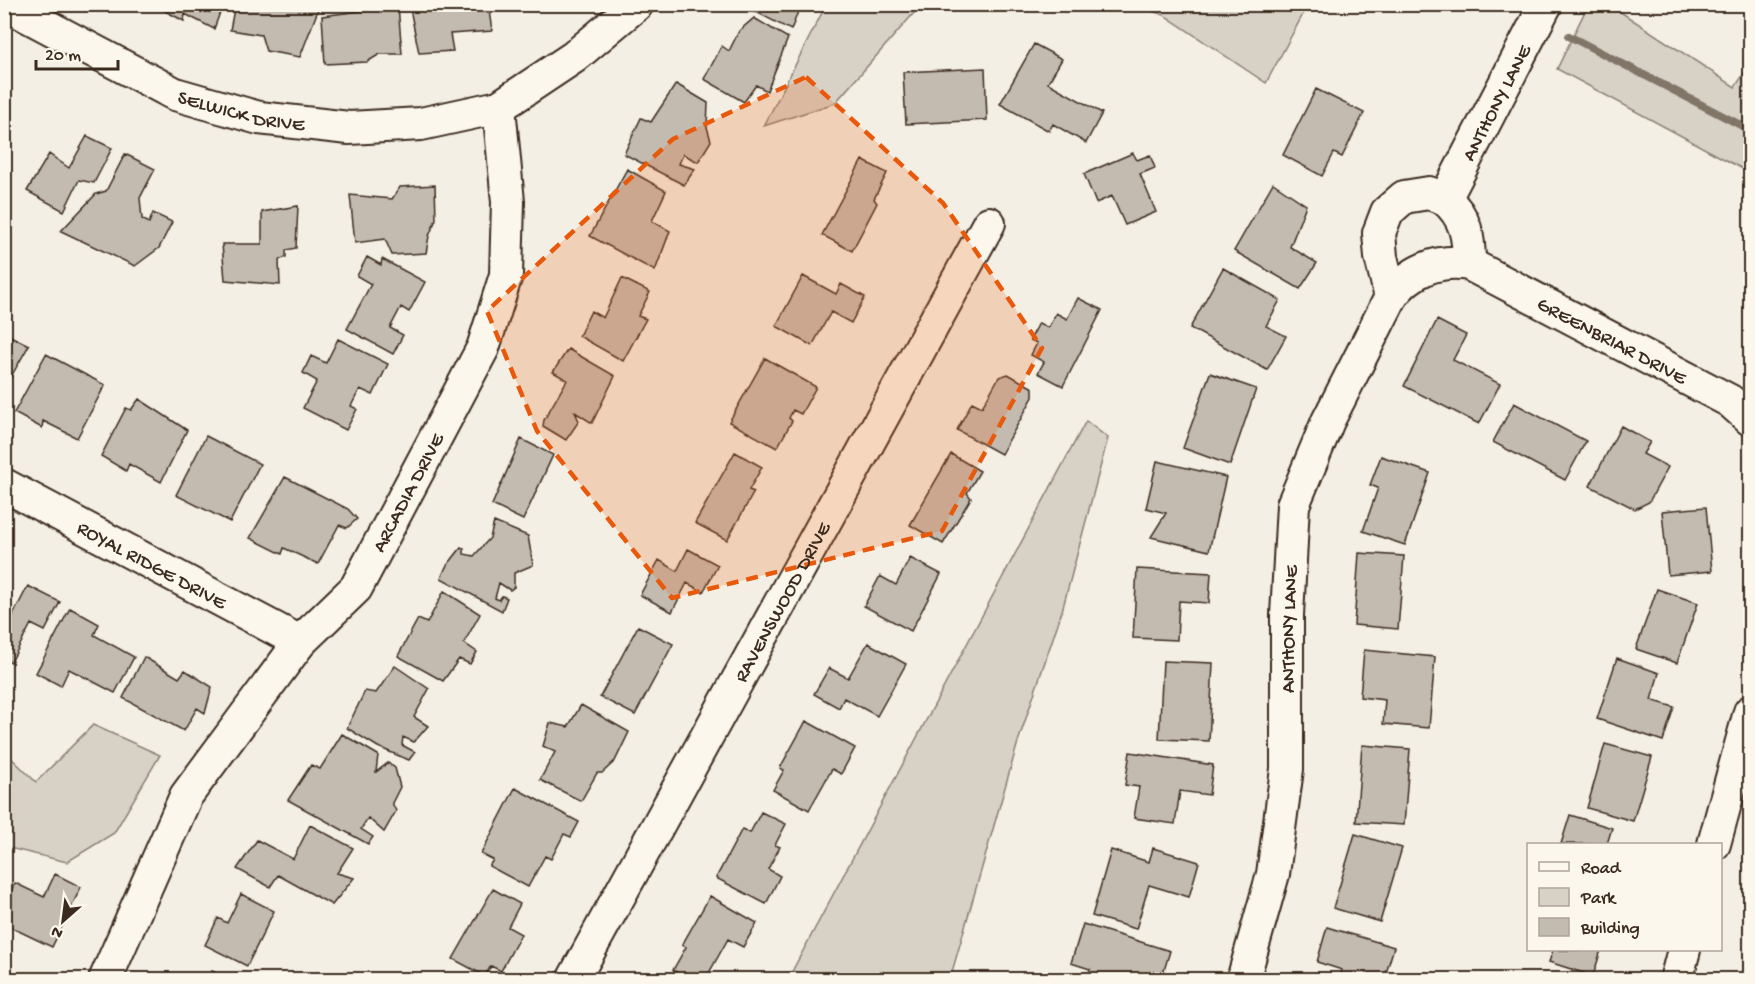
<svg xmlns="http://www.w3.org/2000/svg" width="1755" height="984" font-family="'Gochi Hand',sans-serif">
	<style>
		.green { fill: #d8d1c6; stroke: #8a7e72; stroke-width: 1.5 }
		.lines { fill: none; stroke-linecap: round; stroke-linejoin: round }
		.stream { stroke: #817468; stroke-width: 8 }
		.building { fill: #c3bbb0; stroke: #3b2a1e; stroke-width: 1.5 }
		.minor-casing { stroke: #3b2a1e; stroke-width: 36 }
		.minor { stroke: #fbf7ec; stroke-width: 32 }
		.marked { fill: #e8590c; fill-opacity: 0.2; stroke: #e8590c; stroke-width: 4.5; stroke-dasharray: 12 8; stroke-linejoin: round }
		.labels { text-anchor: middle; stroke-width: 6; stroke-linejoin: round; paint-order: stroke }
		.street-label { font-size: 20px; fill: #3b2a1e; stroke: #fbf7ec }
	</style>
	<rect width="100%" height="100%" fill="#f3efe4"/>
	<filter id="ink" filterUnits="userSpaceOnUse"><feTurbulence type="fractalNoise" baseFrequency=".0167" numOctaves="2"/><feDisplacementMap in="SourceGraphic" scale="12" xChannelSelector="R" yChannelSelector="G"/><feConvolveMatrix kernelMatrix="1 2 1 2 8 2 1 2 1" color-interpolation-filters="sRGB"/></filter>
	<g filter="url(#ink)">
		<path class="green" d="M826,5h95l-86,98 -71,23z
			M1135,5l173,-1v1l-42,78 -102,-68z
			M1588,5h22l125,82 15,-22v108l-193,-104z
			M1086,421l22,17 -46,173 -44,131 -68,237h-162z
			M93,725l67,30 -46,78 -47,29 -62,-15v-95l31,30z"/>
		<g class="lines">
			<path class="stream" d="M1569,36l181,94"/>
		</g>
		<path class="building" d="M152,4h71l-9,25 -29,-15 -1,7z
			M235,4h77l6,6 -18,47 -34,-6 -5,-16 -31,-5z
			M409,4h79l4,27 -42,3 3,17 -34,2z
			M757,4h44l-10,26 -37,-19z
			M398,6l4,48h-22l-13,8 -42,2 -3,-48z
			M754,18l34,20 -21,53 -11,-6 -12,17 -40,-23 18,-33 7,5 10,-20z
			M1034,44l28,15 -14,24 54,30 -16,30 -33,-19 -4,7 -49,-27z
			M985,68l2,52 -81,4 -3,-52z
			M676,84l32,19 -1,24 4,14 -13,21 -15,-8 -4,10 16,5 -11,16 -60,-31 17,-36 10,4z
			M1316,89l48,24 -22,44 -8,-4 -12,23 -39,-21z
			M87,136l25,12 -18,35 -15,-3 -15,31 -37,-20 22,-37 20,14z
			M1133,153l4,7 13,-5 5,13 -15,6 16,38 -31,13 -13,-29 -16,7 -12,-29z
			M125,154l30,15 -15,29 2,21 7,4 4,-10 19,9 -13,26 -24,18 -74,-35 35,-37 10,-3z
			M862,160l25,13 -13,26 3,4 -25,48 -30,-16z
			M627,169l39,22 -14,30 18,10 -15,40 -65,-35z
			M1273,183l33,22 -16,42 27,16 -17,26 -66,-38z
			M435,185l1,34 -7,17 -3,17 -34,2 -7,-16 -30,4 -5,-48 42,4 8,-12z
			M298,206l-2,42 -10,2v7l-7,3 1,25 -55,-5 -3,-36h40v-32z
			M367,257l14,8 1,-6 43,23 -16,30 -8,-5 -11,21 13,7 -10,19 -46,-25 24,-45 -14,-8z
			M1223,268l57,32 -14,26 20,10 -19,34 -77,-42z
			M803,276l33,18 5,-10 24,13 -14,26 -20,-11 -19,34 -36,-20z
			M622,278l28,14 -12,24 8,3 -23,42 -44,-25 12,-25 12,7z
			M1078,298l24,12 -39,76 -25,-13 6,-11 -13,-7 6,-12 -7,-3 9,-17 9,5 8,-15 11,6z
			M1437,320l29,15 -13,25 47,24 -21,40 -75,-38z
			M4,333l25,12 -25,44z
			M338,339l50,25 -15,31 -13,-6 -9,17 6,3 -11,21 -43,-22 14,-27 -14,-8 8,-17 15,7z
			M568,349l47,27 -23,47 -17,-11 4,9 -13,19 -23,-14 1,-6 23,-40 -14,-8z
			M46,354l59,31 -28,53 -34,-17 -1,7 -28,-15z
			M765,358l51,29 -15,27 -8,-4 -4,8 3,3 -15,27 -48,-26z
			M1210,373l46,16 -26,76 -47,-17z
			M1008,374l25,14v9l-32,57 -44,-24 15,-28 10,5 17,-30z
			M139,399l48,31 -26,52 -32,-18 -3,7 -25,-15 25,-48 5,2z
			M1514,403l72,38 -21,39 -72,-38z
			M1621,426l29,16 -7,12 25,13 -19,35 -14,7 -45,-23z
			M206,436l54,28 -30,58 -54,-27z
			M521,439l32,16 -30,65 -31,-15z
			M735,452l27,15 -13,23 5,2 -27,48 -32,-17z
			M951,454l29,17 -13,22 4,5 -28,46 -33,-19z
			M1381,456l49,17 -25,72 -42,-14 15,-43 -8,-3z
			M1157,461l69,16 -17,74 -58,-14 15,-24 -20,-5z
			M285,477l63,32 9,10 -10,9 -8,-3 -21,39 -34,-16 -2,6 -32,-16z
			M1706,507l6,64 -44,4 -6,-64z
			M494,522l34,14 5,29 -19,8v14l-4,3 -11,-7 -4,15 4,2 3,-4 5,2 -5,13 -61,-33 5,-11 15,-19 3,1v5l10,2 16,-18z
			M688,549l30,16 -15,27 -16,-9 -15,29 -32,-17 19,-35 18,11z
			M1359,553l45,3 -6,73 -44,-4z
			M910,558l31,16 -30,57 -47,-25 16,-30 16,9z
			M1137,569l74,4 -2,30 -30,-2 -2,39 -44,-2z
			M28,586l32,16 -15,29 -14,-7 -20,38 -7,-3v-46l8,4z
			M1657,589l41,14 -21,60 -41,-14z
			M444,591l36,23 -16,29 13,9 -7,12 -11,-5 -16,22 -45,-25 20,-37 9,4z
			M70,608l29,16 -5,11 40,22 -19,36 -46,-24 -8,17 -25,-13z
			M638,626l35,18 -38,71 -35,-18z
			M868,643l38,21 -29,52 -33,-18 -5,10 -25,-14 15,-26 19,10z
			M1364,650l71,7 -6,71 -46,-4 2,-24 -25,-3z
			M144,657l35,21 6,-8 27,17 -7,26 -8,-5 -13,23 -61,-33z
			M1617,658l42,15 -8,27 23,7 -11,34 -66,-22z
			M1163,661l50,2 -4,78 -50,-2z
			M395,666l34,23 -15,28 14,9 -14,16 -11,-5 -1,8 13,7 -6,8 -31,-13 -31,-19 18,-37 11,2z
			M581,705l48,27 -14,29 -13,12h-5l-16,28 -41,-21 15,-28 -12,-6 7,-23 18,4z
			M806,721l49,27 -14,26 -9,-5 -23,41 -36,-20 11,-20 -4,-2z
			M342,734l36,21 -2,17 12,-9 7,5 5,19 -8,16 4,8 -12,21 -16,-14 -7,11 12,8 -5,7 -80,-44 23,-35 9,4z
			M1605,744l47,13 -19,64 -46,-13z
			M1362,745l48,4 -6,76 -48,-3z
			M1130,752l83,13 -4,30 -29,-4 -5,33 -41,-6 5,-31 -14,-2z
			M515,788l64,34 -8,15 -7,-3 -13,25 -6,-3 -17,31 -39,-21 4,-6 -12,-6z
			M761,812l25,12 -11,21 5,2 -12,22 12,7 -14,28 -50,-26 26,-49 8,4z
			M1570,815l42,13 -5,16h-46z
			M310,825l43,23 -16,25 17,5 -22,27 -54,-30 -8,12 -33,-18 20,-29 36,19z
			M1355,834l47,14 -22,74 -47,-14z
			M1153,848l46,14 -10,35 -40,-12 -13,44 -44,-13 19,-66 38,12z
			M55,874l26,13 -29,60 -48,-23v-19l11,-22 29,14z
			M493,889l27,15 -12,23 13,7 -20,37 -10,-5 -6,10 -32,-17z
			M241,894l33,17 -27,55 -42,-21 13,-27 9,5z
			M710,896l47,27 -14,24 -15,-8 -23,41h-15l-17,-10 13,-23 -4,-2z
			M1083,924l87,27 -9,29h-20l-8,-3 -1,3h-45l3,-11 -19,-6z
			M1327,927l67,20 -10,33h-45l3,-10 -25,-8z
			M1553,950h48l-8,26 -44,-14z
			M212,971l19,9h-23z"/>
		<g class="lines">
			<defs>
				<g id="minor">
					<path id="s1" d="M5,4l170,90 84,24 90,10 72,-4 78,-17 75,-50 63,-53"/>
					<path d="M1445,199c21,18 24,38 24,65"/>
					<path id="s2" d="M1391,297l-10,-40 -2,-24 8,-21 17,-15 25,-4 16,6 101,-195"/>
					<path id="s3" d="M4,485l296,157"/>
					<path d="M1714,844l36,-132"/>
					<path id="s4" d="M105,980l81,-184 114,-154 56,-54 127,-240 23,-73 2,-73 -9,-95"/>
					<path id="s5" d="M573,980l416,-757"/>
					<path id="s6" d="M1243,980l30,-106 14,-105v-154l6,-110 35,-84 63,-124c18,-26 46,-38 78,-33l261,137 20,18"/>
					<path d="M1676,980l8,-30"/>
				</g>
			</defs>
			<use href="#minor" class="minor-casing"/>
			<use href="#minor" class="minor"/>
		</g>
	</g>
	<path class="marked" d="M806,77l137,126 99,145 -100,183 -270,67 -135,-167 -50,-120 186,-172z"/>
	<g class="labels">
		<g class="street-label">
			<text dy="7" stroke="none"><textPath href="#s2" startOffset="262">ANTHONY LANE</textPath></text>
			<text dy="7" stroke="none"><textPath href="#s1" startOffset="261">SELWICK DRIVE</textPath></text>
			<text dy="7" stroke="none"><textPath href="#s6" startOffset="962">GREENBRIAR DRIVE</textPath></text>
			<text dy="7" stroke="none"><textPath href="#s4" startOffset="579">ARCADIA DRIVE</textPath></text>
			<text dy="7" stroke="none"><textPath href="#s3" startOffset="168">ROYAL RIDGE DRIVE</textPath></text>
			<text dy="7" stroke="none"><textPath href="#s5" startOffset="432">RAVENSWOOD DRIVE</textPath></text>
			<text dy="7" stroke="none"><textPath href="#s6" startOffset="356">ANTHONY LANE</textPath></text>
		</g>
	</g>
	<rect width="1755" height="984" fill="none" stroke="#fbf7ec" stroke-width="24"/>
	<rect x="12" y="12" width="1731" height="960" fill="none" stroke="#3b2a1e" stroke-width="2" filter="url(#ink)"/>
	<rect x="1527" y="843" width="195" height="108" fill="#fbf7ec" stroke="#aea59a" stroke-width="1.5"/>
	<rect x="1539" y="862" width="30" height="9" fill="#fbf7ec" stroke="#aea59a" stroke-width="1.5"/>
	<text x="1581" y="873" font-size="18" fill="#3b2a1e">Road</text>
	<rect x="1539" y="888" width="30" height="18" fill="#d8d1c6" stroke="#aea59a" stroke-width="1.5"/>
	<text x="1581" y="903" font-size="18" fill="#3b2a1e">Park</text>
	<rect x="1539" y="918" width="30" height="18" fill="#c3bbb0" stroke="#aea59a" stroke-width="1.5"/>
	<text x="1581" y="933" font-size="18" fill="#3b2a1e">Building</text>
	<g transform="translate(63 921) rotate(208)" stroke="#fbf7ec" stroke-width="4.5" paint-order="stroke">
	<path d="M0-4.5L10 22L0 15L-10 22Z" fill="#3b2a1e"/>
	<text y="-9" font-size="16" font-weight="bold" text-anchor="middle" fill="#3b2a1e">N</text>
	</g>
	<path d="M36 60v9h82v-9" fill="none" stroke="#3b2a1e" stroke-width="3"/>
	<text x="45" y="60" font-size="18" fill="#3b2a1e" stroke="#fbf7ec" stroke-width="4.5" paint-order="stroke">20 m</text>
</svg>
